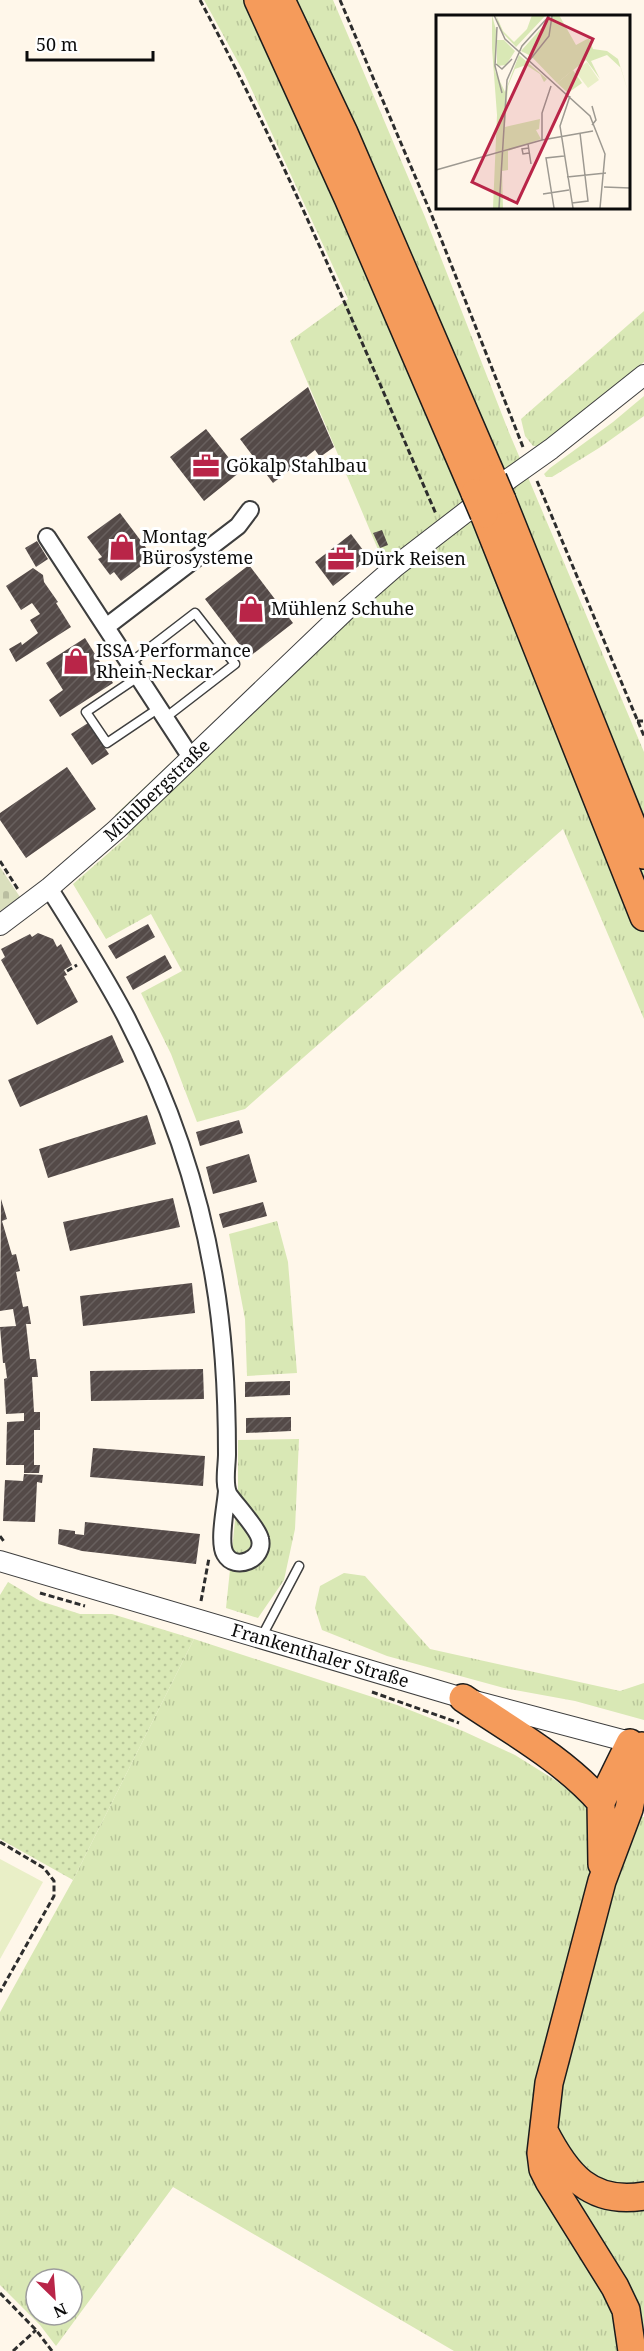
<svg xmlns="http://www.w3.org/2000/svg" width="644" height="2351" font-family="'Noto Serif',serif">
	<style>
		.grass { fill: url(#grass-tufts); fill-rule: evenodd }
		.cemetery { fill: url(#cemetery-stones) }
		.garden { fill: url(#garden-dots) }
		.pitch { fill: #e9efc7 }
		.building { fill: url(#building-hatch) }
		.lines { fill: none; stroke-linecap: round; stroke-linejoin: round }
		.service-casing { stroke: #3e3e3e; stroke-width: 11 }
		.minor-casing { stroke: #3e3e3e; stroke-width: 20 }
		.tertiary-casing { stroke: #3e3e3e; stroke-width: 22 }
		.trunk-casing { stroke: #1c1c1c; stroke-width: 30 }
		.path { stroke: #2d2d2d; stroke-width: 3; stroke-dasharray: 6 3; stroke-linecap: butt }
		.service { stroke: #fff; stroke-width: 8 }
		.minor { stroke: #fff; stroke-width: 16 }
		.tertiary { stroke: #fff; stroke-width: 20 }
		.trunk { stroke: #f59b5b; stroke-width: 27 }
		.trunk-bridge-casing { stroke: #1c1c1c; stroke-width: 30; stroke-linecap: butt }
		.trunk-bridge { stroke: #f59b5b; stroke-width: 27 }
		.labels { text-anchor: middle; stroke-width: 6; stroke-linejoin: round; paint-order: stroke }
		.poi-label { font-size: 18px; fill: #0b0b0b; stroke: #fff; text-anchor: start }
		.street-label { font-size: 18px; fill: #0b0b0b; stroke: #fff }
		.inset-road { fill: none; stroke: #9d9991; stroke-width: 1.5 }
		.view { fill: #b92548; fill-opacity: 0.15; stroke: #b92548; stroke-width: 3 }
		.inset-edge { fill: none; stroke: #0b0b0b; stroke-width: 3 }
	</style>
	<defs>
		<pattern id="grass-tufts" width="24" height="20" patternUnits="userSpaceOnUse" patternTransform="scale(1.5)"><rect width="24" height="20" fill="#d9e8b5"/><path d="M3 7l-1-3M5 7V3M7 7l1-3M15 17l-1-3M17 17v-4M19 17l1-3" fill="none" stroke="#b9c69a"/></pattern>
		<pattern id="cemetery-stones" width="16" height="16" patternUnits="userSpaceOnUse" patternTransform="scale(1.5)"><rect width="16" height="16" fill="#dadfbd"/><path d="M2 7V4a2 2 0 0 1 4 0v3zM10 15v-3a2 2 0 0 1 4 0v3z" fill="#babea1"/></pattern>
		<pattern id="garden-dots" width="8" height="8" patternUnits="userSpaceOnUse" patternTransform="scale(1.5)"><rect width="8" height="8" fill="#d9e8b5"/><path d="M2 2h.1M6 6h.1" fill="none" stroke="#b9c69a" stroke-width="1.8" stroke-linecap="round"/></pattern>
		<pattern id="building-hatch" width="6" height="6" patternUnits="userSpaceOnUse" patternTransform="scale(1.5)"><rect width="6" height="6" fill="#544a48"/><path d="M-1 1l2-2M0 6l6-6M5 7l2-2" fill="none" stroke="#68605e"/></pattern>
	</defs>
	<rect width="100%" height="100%" fill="#fff7ea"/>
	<path class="grass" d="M204,0h129l92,217 83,213 136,322v267l-81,-190 -318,280 -48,13 -26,-68 -30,-61 41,-22 -31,-57 -45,25 -33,-55 55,-48 -13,-21 227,-213 43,-36 -95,-225 58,-42 -104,-226z
		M644,311v51l-102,84h-9l-8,-10 -4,-17z
		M644,396v20l-45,32 -47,29h-6l-2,-3 6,-6 63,-46z
		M277,1221l11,41 9,111 -50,3 -2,-57 -16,-85z
		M299,1439l-4,90 -11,51 -26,38 -32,-10 12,-116v-52z
		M344,1573l21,3 65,73 190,42 24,-8v37l-69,-19 -71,-13 -117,-32 -65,-26 -7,-22 5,-22z
		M194,1639l203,66 66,26 52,24 40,25 34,26 55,11v534h-190l-281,-164 -117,159 -16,-21 -40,-40v-273l73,-132zM36,2279h36v36h-36z"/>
	<path class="cemetery" d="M0,867l20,30 -20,14z"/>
	<path class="garden" d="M8,1582l32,19 40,13h32l82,25 -121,241 -73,-41v-244z"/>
	<path class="pitch" d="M0,1859l43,23 -43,77z"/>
	<path class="building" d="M308,387l26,60 -14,10 -5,-7 -42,33 -33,-44z
		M206,429l34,43 -36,29 -34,-44z
		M120,513l33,44 -32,24 -7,-9 -4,3 -12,-16 4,-2 -15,-20z
		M382,530l6,15 -8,3 -7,-15z
		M351,534l18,24 -36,28 -18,-24z
		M37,541l11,18 -12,8 -11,-19z
		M249,565l44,58 -44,34 -44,-58z
		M33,568l10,7 1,7 14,20 -2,1 15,24 -55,35 -7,-13 12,-7 1,3 16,-12 -8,-13 10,-6 -8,-11 -11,7 -15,-24z
		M85,638l28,45 -53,34 -11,-17 14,-10 -17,-27z
		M88,723l21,31 -17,11 -21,-31z
		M67,767l29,42 -70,49 -26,-38v-7z
		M148,924l7,13 -39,22 -8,-13z
		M38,933l15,6 4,8 4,-3 11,21 -8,5 3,5 -3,1 14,26 -41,23 -36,-65 4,-3 -4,-8 29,-15 2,3z
		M165,955l7,13 -39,22 -7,-13z
		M112,1035l12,27 -104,45 -12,-27z
		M147,1115l9,29 -108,34 -9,-29z
		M239,1120l4,13 -43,13 -4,-14z
		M249,1154l8,28 -44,12 -7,-27z
		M173,1198l7,29 -110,24 -7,-29z
		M1,1199l6,20 -5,2 10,34 4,-1 4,17 -4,1 7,35 5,-1 3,18h-5l4,35h6l2,18h-6l2,35h6v18h-6v35h6l-1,8h-15v-8h-18l1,-43 17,-1v-8l-18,1 -2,-35 3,-1 -2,-15h-2l-3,-36 16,-1 -3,-17 -13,2z
		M263,1202l4,14 -44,12 -4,-14z
		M192,1283l3,30 -112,13 -3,-30z
		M203,1369l1,30 -113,2 -1,-30z
		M290,1381v14l-45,2v-15z
		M291,1417v14l-45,2v-15z
		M93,1448l112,8 -2,30 -113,-9z
		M24,1474l19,1 -1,8 -5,-1 -2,40 -32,-1 2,-41 18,1z
		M85,1522l115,12 -4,30 -114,-13 -24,-7 1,-15 16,2v3l9,1z"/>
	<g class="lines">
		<defs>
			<path id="service" d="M130,663l65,-50 40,51 -70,54
				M138,677l-52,35 21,31 52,-35
				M261,1638l38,-72"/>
			<path id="minor" d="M47,537l145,222
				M106,627l132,-101 12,-16
				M49,888c27,43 54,85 77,129 42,81 73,171 88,261 10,58 13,118 13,176 0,12 -4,31 2,41 7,10 29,34 31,44 5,20 -25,33 -35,15 -7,-12 1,-48 2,-63"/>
			<g id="tertiary">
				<path id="s1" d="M0,925l49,-37 68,-59 231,-221 48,-42 114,-88 41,-29 93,-74"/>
				<path id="s2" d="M0,1561l463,137 178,47"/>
			</g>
			<path id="trunk" d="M258,0l90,198 127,295
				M281,0l63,133 149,346
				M502,500l142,355
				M484,514l160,403
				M463,1698c47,32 100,61 138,104
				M602,1864l-1,-62 29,-59
				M544,2131c22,43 46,74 100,65
				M632,2351l-6,-41 -11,-23 -66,-106 -6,-12 -2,-16 8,-70 53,-202 27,-72 13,-63"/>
		</defs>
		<use href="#service" class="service-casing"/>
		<use href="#minor" class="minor-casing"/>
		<use href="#tertiary" class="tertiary-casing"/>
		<use href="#trunk" class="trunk-casing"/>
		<path class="path" d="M200,0c89,166 161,341 236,514
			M340,0l92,216 91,231
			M537,481l107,255
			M637,721h7
			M0,861l19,30
			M67,971l10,-6
			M0,1536l5,7
			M40,1593l45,13
			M201,1601l8,-43
			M372,1692l87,31
			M0,1842l44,26 10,13v15l-54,96
			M0,2293l36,37 16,21
			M13,2351l23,-21"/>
		<use href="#service" class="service"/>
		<use href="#minor" class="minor"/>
		<use href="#tertiary" class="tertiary"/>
		<use href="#trunk" class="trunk"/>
		<defs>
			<path id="trunk-bridge" d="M493,479l9,21
				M475,493l9,21"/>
		</defs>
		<use href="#trunk-bridge" class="trunk-bridge-casing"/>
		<use href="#trunk-bridge" class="trunk-bridge"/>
	</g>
	<defs>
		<symbol id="office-bare" viewBox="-9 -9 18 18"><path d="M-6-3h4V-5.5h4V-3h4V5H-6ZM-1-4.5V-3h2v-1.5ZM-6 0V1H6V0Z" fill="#b92548" stroke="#fff" stroke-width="2.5" paint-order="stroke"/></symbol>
		<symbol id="shop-bare" viewBox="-9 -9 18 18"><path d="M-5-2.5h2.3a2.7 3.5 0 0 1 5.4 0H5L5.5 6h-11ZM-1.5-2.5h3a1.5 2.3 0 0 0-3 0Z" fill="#b92548" stroke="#fff" stroke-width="2.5" paint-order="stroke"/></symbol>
	</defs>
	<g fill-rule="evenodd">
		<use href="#office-bare" x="187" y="447" width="38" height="38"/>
		<use href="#shop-bare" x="103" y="528" width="38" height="38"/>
		<use href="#office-bare" x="322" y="540" width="38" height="38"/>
		<use href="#shop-bare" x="232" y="590" width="38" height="38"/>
		<use href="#shop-bare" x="57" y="642" width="38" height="38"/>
	</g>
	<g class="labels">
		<g class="poi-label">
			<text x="226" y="472">Gökalp Stahlbau</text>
			<text x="142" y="543">Montag<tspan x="142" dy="21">Bürosysteme</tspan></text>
			<text x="361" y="565">Dürk Reisen</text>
			<text x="271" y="615">Mühlenz Schuhe</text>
			<text x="96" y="657">ISSA Performance<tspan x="96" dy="21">Rhein-Neckar</tspan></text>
		</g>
		<g class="street-label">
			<text dy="6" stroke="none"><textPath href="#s1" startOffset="207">Mühlbergstraße</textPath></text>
			<text dy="6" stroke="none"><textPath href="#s2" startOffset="334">Frankenthaler Straße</textPath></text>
		</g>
	</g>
	<g transform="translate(436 15)">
		<rect width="194" height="194" fill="#fff7ea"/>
		<path d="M56,0l4,15 -1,41 10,21 14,-37 28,24 -3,3 -4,-8 -14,-9 -11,4 -7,17 -3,41 35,-8 -1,10 -3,1 5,9 -33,12v19l-6,1 1,37h-10l4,-93 -5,-67zM60,0l7,16 11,11 13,-13 5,-14h14l-30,32 -16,-17zM117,0h6l17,30 13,-7 4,11 14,2 11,8 11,36 -8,-27 -14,-13 -16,6 9,18 -14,-19 -29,23 -26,-27 -10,-5zM61,25h7l11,11 -9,14 -9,1z" fill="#d9e8b5"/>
		<path d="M137,55l9,13 -14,10 -11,-10z" fill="#d9e8b5"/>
		<path d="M151,47l12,18 -11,8 -13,-17z" fill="#e9efc7"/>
		<path class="inset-road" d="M58,0l11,24 85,77 15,38 -5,54M61,12l-2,39 7,27M93,46l20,-25 3,-20M60,49l6,5 10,-10M134,81l-10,30 13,82M156,91l4,14 -4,5M106,125v-27l9,-27 -2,6M92,129l3,20M93,133l-7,1 1,5 6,-1M0,155l106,-30 51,-9M131,162l39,-4M168,172l26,1M107,179l26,-4M136,188l16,-2 -8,-68M63,193l8,-128 15,-34 28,-31M118,193l-8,-50 18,-2"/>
		<path class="view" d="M112,3l45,21 -76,164 -45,-21z"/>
		<rect width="194" height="194" class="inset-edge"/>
	</g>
	<g transform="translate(54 2297) rotate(155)"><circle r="28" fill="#ffffff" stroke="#9d9d9d" stroke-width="1.5"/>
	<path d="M0-4.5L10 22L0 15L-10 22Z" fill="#b92548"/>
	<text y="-9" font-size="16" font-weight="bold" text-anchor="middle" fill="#0b0b0b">N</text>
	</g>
	<path d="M27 51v9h126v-9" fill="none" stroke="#0b0b0b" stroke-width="3"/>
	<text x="36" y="51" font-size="18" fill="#0b0b0b" stroke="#ffffff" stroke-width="4.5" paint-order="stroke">50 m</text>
</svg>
